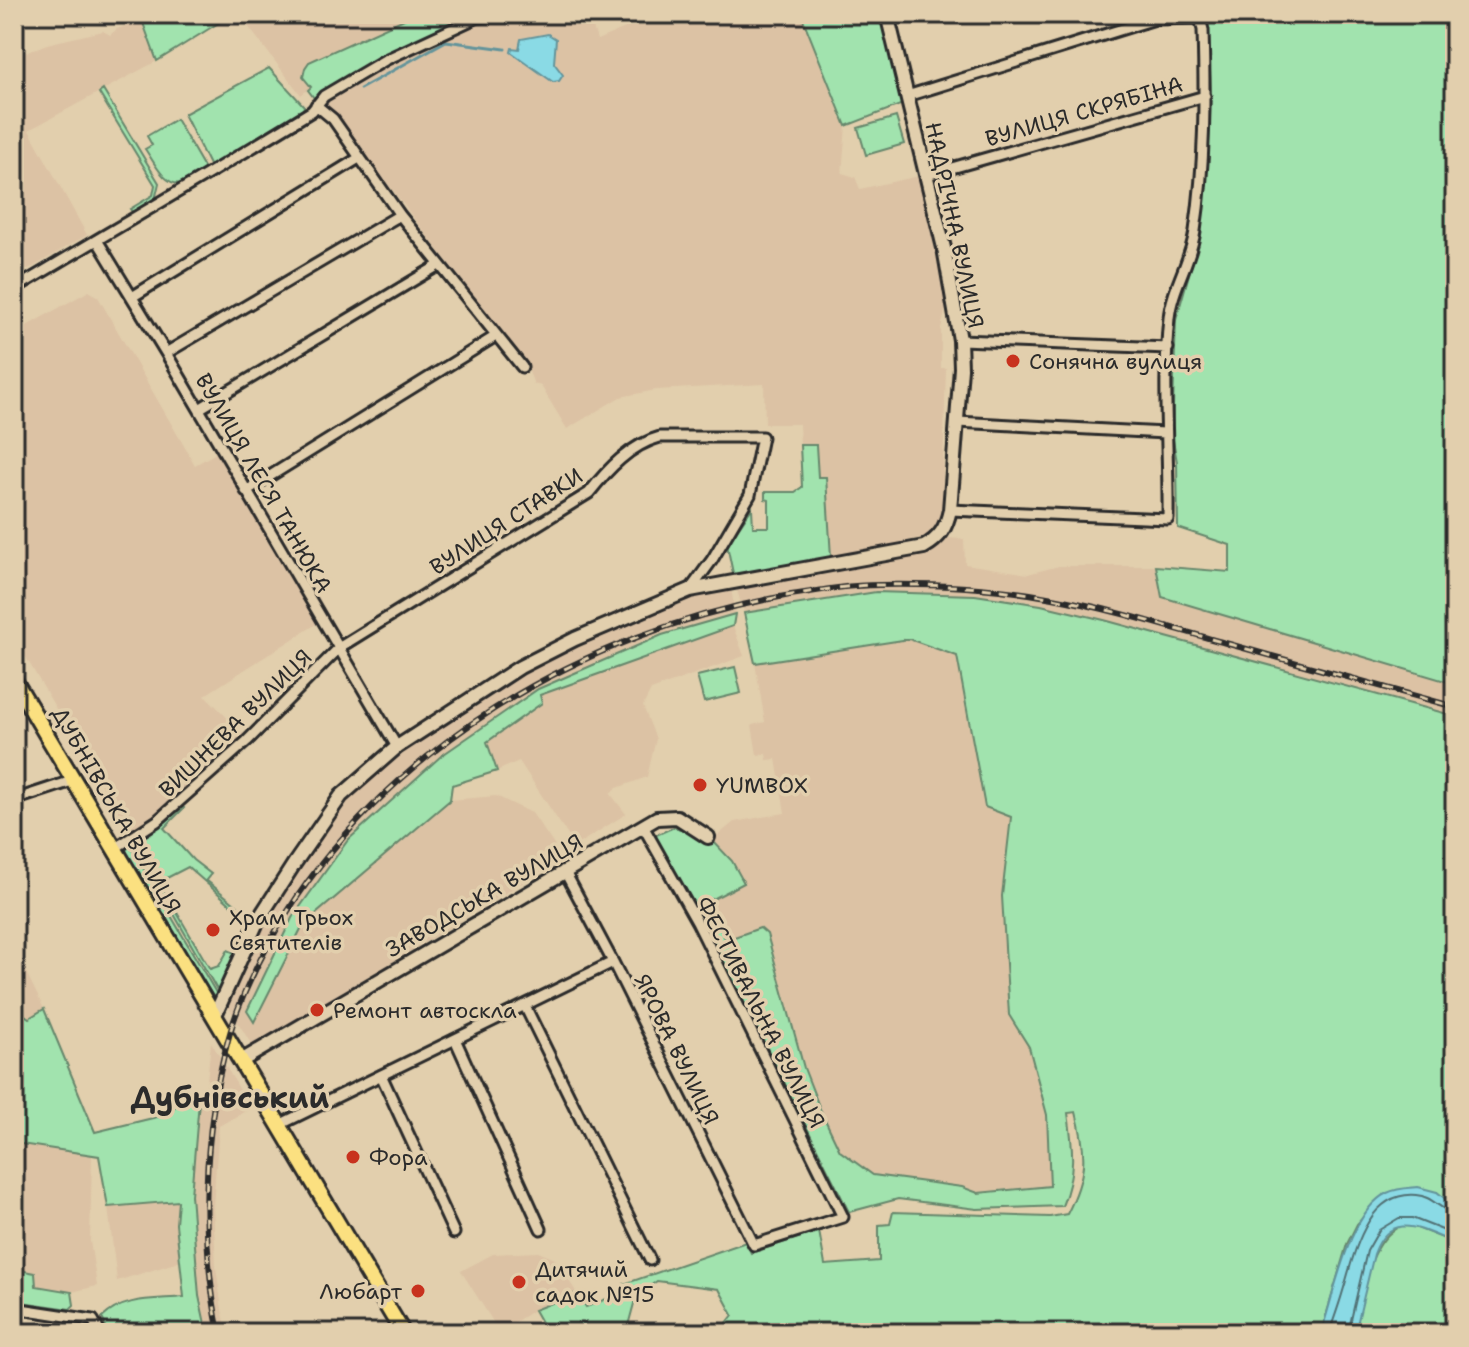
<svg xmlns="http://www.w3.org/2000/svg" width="1469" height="1347" font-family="'Shantell Sans',sans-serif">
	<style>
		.built { fill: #dcc2a4 }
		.green { fill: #a1e3ae; stroke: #66876c; stroke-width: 2 }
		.water { fill: #8adae5; stroke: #64949b; stroke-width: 2 }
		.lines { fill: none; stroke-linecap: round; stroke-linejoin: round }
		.shore { stroke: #517175; stroke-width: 2 }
		.stream { stroke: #64949b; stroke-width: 3 }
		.street-casing { stroke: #2b2b2b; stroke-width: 15 }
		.secondary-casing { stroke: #2b2b2b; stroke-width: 18 }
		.primary-casing { stroke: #2b2b2b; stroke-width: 20 }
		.street { stroke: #e2cfad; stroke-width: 9 }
		.secondary { stroke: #e2cfad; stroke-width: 12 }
		.primary { stroke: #fbe080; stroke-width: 14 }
		.rail-casing { stroke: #2b2b2b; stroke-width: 6 }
		.rail { stroke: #e2cfad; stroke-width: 3; stroke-dasharray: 9; stroke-linecap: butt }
		.poi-dot { fill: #c8321e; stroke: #e2cfad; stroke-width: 3 }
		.labels { text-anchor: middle; stroke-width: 7; stroke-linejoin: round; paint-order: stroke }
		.street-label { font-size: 22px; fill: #2b2b2b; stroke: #e2cfad }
		.poi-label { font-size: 22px; fill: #2b2b2b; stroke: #e2cfad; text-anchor: start }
		.district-label { font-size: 30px; font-weight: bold; fill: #2b2b2b; stroke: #e2cfad }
	</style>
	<rect width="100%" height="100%" fill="#e2cfad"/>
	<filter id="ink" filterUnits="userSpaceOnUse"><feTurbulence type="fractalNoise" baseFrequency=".0125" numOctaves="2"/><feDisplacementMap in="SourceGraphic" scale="16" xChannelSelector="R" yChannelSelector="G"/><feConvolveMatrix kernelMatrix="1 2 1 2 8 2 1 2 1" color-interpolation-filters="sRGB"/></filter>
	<g filter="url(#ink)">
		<path class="built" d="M242,14h173l-106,48 2,25 -10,8 -60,-78z
			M513,14h76l8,26 47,-20 -1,-6h158l45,112 -4,47 13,4 5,12 59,-13 28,129 -6,23v40h5l-4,136 -3,21 -8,11 -100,21 -5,-79h-8l-2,-33h-16l-1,-21h-34l-1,-40 -108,6 -36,7 -53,32 -26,-43 -7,-2 -7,-17 -203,-267 62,-38 92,-42z
			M142,20l15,41 -128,69 58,105 -54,32 -8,3 -2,-3 -7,4 -2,8v-222l33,-13 56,-13 7,4 7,-6z
			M89,291l9,6 97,168 21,-12 102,170 -113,72 40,41 -89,80 -27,17 -115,-196v-304z
			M946,538l18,1 1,25 63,10 31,-8h97l7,31 292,87v32l-351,-96 -63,-15 -165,-13 -132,21 -8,-26 190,-34 13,-7z
			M731,588l4,26 -73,21 -124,54 -97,67 -93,84 -56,78 -37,103 48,-96 147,-125 46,-4 36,17 31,45 -310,189 -27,-44 37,-81 81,-122 56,-50 122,-78 56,-29 120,-49z
			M733,626l11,30 -93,34 -8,16 13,33 -9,38 -30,11 -7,5 16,21 -51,32 -56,-85 -22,10 -10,-29 55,-39 -2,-8z
			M909,639l48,17 28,151 26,10 -9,79 7,119 20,32 18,68 3,72 -72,6 -17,-6 -89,-12 -32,-24 -20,-42 -16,-41 -37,-134 -7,-6 -34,13 -19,-39 36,-19 -11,-22 -20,-21 22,-18 51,-9 -9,-54 -9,1 -1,-6 -9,1 -5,-30 13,-3 -10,-59z
			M14,947l30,62 -15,9 -15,-4z
			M211,1042l40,66 -32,18 -6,80 3,61 6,43 6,23h-21l-8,-37 -8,-101 8,-94h6z
			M14,1143l78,12 -2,86 7,45 -25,6 -36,-6 -1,-13 -21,-4z
			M178,1201l-2,23 6,37 -65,20 -9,-74z
			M538,1252l17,7 22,34 -43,17 -19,12 6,11h-24l2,-2 -38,-60 32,-17z"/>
		<path class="green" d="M155,14h71l2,3 -71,44 -15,-41z
			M415,14h57l-2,4 -86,40 -70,40 -6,-8 3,-3 -8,-10 2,-9 4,-6z
			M801,14h81l21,90 -57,22z
			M1203,14h252v670l-293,-87 -6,-31 74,6v-27l-52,-17 -1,-66 -5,-28 4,-114 23,-81 10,-96 2,-52 -3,-61z
			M269,68l35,38 -1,4 -93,57 -26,-53z
			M103,90l56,93 -4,17 -22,13 -3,-4 23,-14 2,-10 -56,-92z
			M896,117l8,27 -38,11 -8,-27z
			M176,119l29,50c-7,4 -15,12 -23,14 -17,5 -29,-23 -37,-34l7,-4 -5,-9z
			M800,445h16l2,32h8l5,80 -97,21 -7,-33 25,-37 1,19h16v-27l-4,-1v-7h30l7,-5z
			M876,592l99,3 66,10 63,15 351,96v491l-18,-15 -71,22 -9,10 -10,20 -26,89h-602l14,-18 -14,-26 -62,-8 -21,15 -10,37h-79l-13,-23 43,-17 9,14 41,-16 -3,-7 122,-42 5,11 68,-22 6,34 54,-4v-36l11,-1 3,-12 157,5 17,-3c20,-39 20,-60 9,-102l-8,1c5,35 8,60 -6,93l-85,3 -79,-10 -49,13 -147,-294 -48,-82 20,-9 15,5 16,12 7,-4 20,21 12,22 -37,19 19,38 34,-12 7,6 37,134 16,41 20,42 33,24 89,12 16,6 72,-7 -3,-71 -18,-68 -20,-32 -7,-119 9,-79 -26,-10 -28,-151 -48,-17 -154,24 -11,-50z
			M735,614l-2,12 -193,69 2,8 -55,39 10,29 -45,14 -2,15 -147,125 -49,97 -7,-11 45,-93 56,-78 93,-84 97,-67 124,-54z
			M735,667l6,26 -37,9 -7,-26z
			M182,806l2,2 -20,20 29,32 18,14 -5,6 41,34 -2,3 -57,-50 -29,15 51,87 9,-3 9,-16 7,3 -15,42 -87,-153z
			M129,844l90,154 -6,-1 -87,-146z
			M15,1008l14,10 15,-9 51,123 66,-16 21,-14 17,-1 -8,94 8,101 8,37h-98l-7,-15c22,-22 54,-18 82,-21l-8,-73 2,-23 -70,6 -9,-51 -85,-13z
			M1402,1225l10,1 43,17v90h-100c8,-35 11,-92 47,-108z
			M14,1269l21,4 1,13 36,6 2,13 -4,4 -56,-8z"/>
		<path class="water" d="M548,34l8,5 -2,24 9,12 -4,6 -6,1 -42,-30 1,-4 7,1 2,-10z
			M1418,1187l19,5 18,15v36c-32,-12 -64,-35 -81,11l-19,79h-34c13,-38 28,-122 66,-140 10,-5 21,-5 31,-6z"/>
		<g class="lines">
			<path class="shore" d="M1329,1333c5,-14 10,-28 14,-42 11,-36 23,-100 73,-96 17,1 24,16 39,18
				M1348,1333l19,-82 12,-21 20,-12h13l43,17"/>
			<path class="stream" d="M360,89l86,-48 59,8"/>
			<defs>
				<path id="street" d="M907,96l248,-77 45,-1
					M316,105l17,14 67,96 122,152
					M927,175l278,-79
					M97,240l69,113 231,394
					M14,289c99,-59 199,-117 298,-178l12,-15 61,-36 93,-43 26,-3
					M132,297l227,-139
					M960,340l208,8
					M166,353l234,-138
					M199,409l240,-144
					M957,422l208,11
					M246,491l250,-155
					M950,510l218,9c1,-67 -6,-134 1,-201 3,-30 22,-57 26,-87 10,-67 10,-134 8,-201l-4,-16
					M14,800l61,-20
					M114,849l43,-28 90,-80 93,-94 249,-154c19,-24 41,-48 71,-56h102l-12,58 -38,65 -22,30
					M564,870l49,92 141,283 89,-28 -146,-295 -54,-96
					M525,1006l125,254
					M455,1039l86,190
					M381,1075l73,158
					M279,1125l334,-163
					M14,1308l79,12 7,13"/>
				<path id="secondary" d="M215,1015l43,-95 36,-56 47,-68 56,-49 123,-80 55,-28 115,-49 234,-43c16,-9 22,-19 26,-37l11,-142 -1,-28 -16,-92 -57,-234
					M241,1061l416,-243 20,-1 31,20"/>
				<path id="primary" d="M14,680l389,653"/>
			</defs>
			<use href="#street" class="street-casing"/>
			<use href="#secondary" class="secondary-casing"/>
			<use href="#primary" class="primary-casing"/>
			<use href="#street" class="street"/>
			<use href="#secondary" class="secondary"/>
			<use href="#primary" class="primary"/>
			<defs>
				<path id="rail" d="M219,1333c-19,-95 -17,-199 9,-293 10,-38 29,-76 49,-111 105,-180 306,-297 508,-333 31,-5 63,-11 94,-11 58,-1 117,2 174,13 59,11 118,30 176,46 75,21 151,42 226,63"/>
			</defs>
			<use href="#rail" class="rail-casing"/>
			<use href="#rail" class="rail"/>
		</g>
	</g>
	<g class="poi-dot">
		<circle cx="1013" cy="361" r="8"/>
		<circle cx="700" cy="785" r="8"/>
		<circle cx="213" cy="930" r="8"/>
		<circle cx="317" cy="1010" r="8"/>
		<circle cx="353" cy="1157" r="8"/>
		<circle cx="519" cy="1282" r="8"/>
		<circle cx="418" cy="1291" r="8"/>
	</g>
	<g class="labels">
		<g class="street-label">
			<text transform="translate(1084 111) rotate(-16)" y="8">ВУЛИЦЯ СКРЯБІНА</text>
			<text transform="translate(955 225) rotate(78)" y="8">НАДРІЧНА ВУЛИЦЯ</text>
			<text transform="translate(264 483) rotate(60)" y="8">ВУЛИЦЯ ЛЕСЯ ТАНЮКА</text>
			<text transform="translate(506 521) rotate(-33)" y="8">ВУЛИЦЯ СТАВКИ</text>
			<text transform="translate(235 723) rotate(-44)" y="8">ВИШНЕВА ВУЛИЦЯ</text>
			<text transform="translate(117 810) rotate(60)" y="8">ДУБНІВСЬКА ВУЛИЦЯ</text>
			<text transform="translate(484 895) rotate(-30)" y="8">ЗАВОДСЬКА ВУЛИЦЯ</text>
			<text transform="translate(761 1012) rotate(63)" y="8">ФЕСТИВАЛЬНА ВУЛИЦЯ</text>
			<text transform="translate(677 1049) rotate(64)" y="8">ЯРОВА ВУЛИЦЯ</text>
		</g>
		<g class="poi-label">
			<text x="1029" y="369">Сонячна вулиця</text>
			<text x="716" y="793">YUMBOX</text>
			<text x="229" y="925">Храм Трьох<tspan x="229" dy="25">Святителів</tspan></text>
			<text x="333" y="1018">Ремонт автоскла</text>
			<text x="369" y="1165">Фора</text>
			<text x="535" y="1277">Дитячий<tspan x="535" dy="25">садок №15</tspan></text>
			<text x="402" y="1299" text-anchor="end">Любарт</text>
		</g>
		<g class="district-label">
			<text x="230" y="1108">Дубнівський</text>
		</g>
	</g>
	<rect width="1469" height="1347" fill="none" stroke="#e2cfad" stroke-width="48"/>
	<rect x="24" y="24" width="1421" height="1299" fill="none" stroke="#2b2b2b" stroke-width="3" filter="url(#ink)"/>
</svg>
